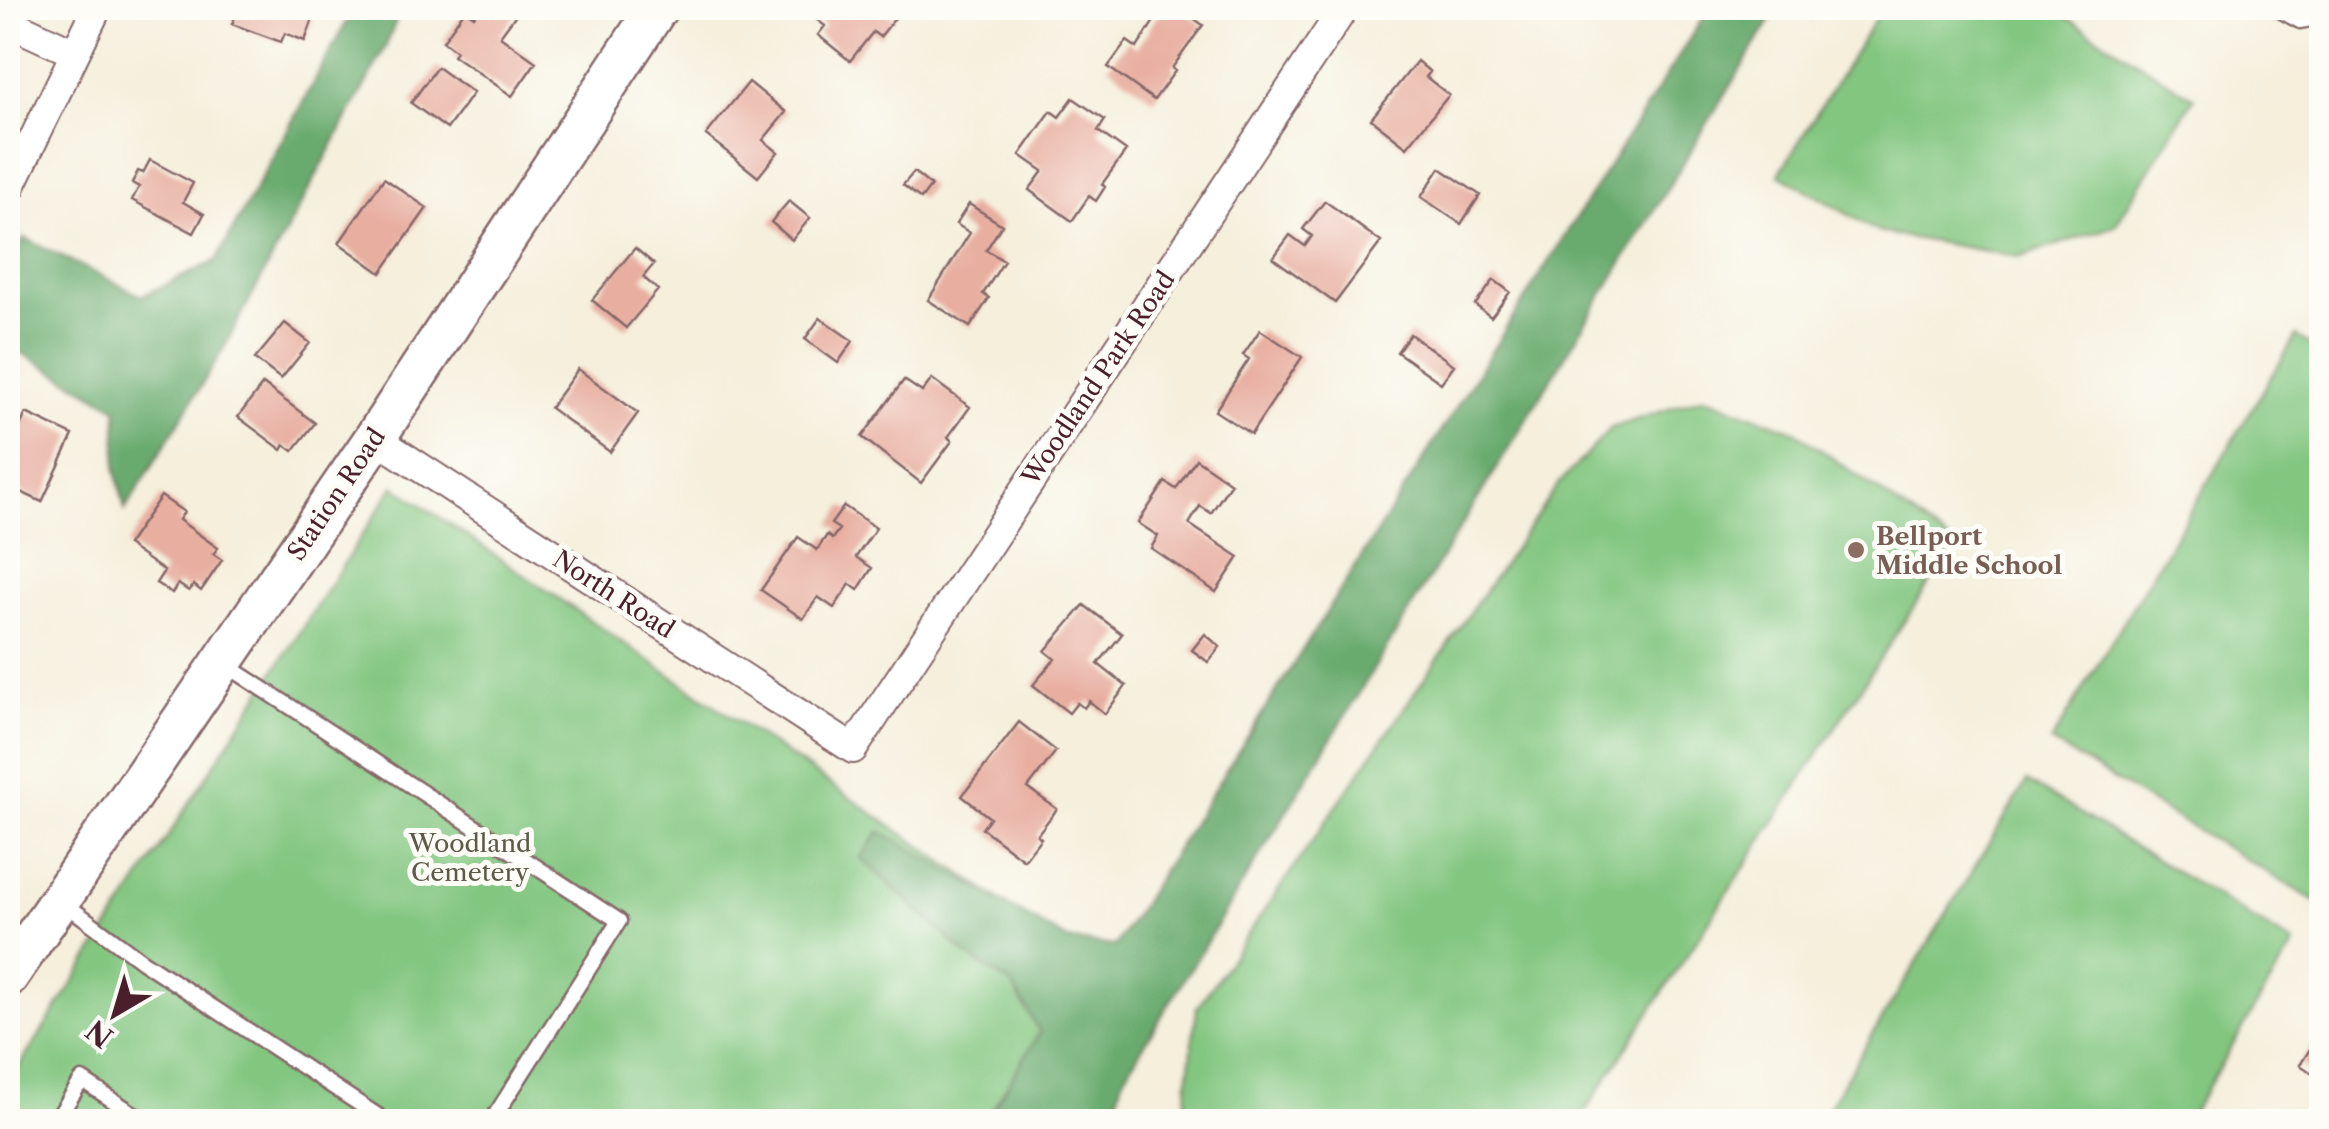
<svg xmlns="http://www.w3.org/2000/svg" width="2329" height="1129" font-family="'Libre Caslon Text',serif">
	<style>
		.green { fill: #82c680; stroke: #667256; stroke-width: 2.5 }
		.forest { fill: #69ab6e; stroke: #5a654c; stroke-width: 2.5 }
		.building { fill: #e8afa1 }
		.lines { fill: none; stroke-linecap: round; stroke-linejoin: round }
		.lane-casing { stroke: #866869; stroke-width: 19 }
		.street-casing { stroke: #866869; stroke-width: 32 }
		.secondary-casing { stroke: #866869; stroke-width: 45 }
		.lane { stroke: #fff; stroke-width: 14 }
		.street { stroke: #fff; stroke-width: 28 }
		.secondary { stroke: #fff; stroke-width: 40 }
		.education-dot { fill: #8d6e63; stroke: #fdfcf7; stroke-width: 4 }
		.labels { text-anchor: middle; stroke-width: 10; stroke-linejoin: round; paint-order: stroke }
		.street-label { font-size: 25px; fill: #4a1f2b; stroke: #fdfcf7 }
		.education-label { font-size: 25px; font-weight: bold; fill: #785e54; stroke: #fdfcf7; text-anchor: start }
		.park-label { font-size: 25px; fill: #5e5949; stroke: #fdfcf7 }
	</style>
	<rect width="100%" height="100%" fill="#fdfcf7"/>
	<filter id="ink" filterUnits="userSpaceOnUse"><feTurbulence type="fractalNoise" baseFrequency=".01" numOctaves="2"/><feDisplacementMap in="SourceGraphic" scale="20" xChannelSelector="R" yChannelSelector="G"/><feConvolveMatrix kernelMatrix="1 2 1 2 8 2 1 2 1" color-interpolation-filters="sRGB"/></filter>
	<filter id="wash" filterUnits="userSpaceOnUse"><feTurbulence type="fractalNoise" baseFrequency=".0048" numOctaves="4" result="noise"/><feDisplacementMap in="SourceGraphic" scale="40" xChannelSelector="R" yChannelSelector="G"/><feGaussianBlur stdDeviation="2.25" result="paint"/><feColorMatrix in="noise" values="0 0 0 0 0 0 0 0 0 0 0 0 0 0 0 0 0 1.4 0 .05"/><feComposite in="paint" operator="in"/></filter>
	<g filter="url(#wash)">
		<rect width="100%" height="100%" fill="#f5efdc"/>
		<path class="green" d="M1882,8h170l142,90 -79,128 -95,31 -142,-25 -99,-58z
			M2296,336l26,15 -1,554 -270,-163z
			M1704,397l91,34 159,114 -375,576h-390l-5,-7 13,-106 361,-523 53,-57z
			M394,486l727,497 -86,138 -1027,1v-38z
			M2027,781l267,163 -107,177h-367z"/>
		<path class="forest" d="M354,8h47l-15,38 -166,309 -95,155 -9,-40 1,-62 -109,-63v-72l16,-35 118,58 74,-35z
			M1709,8h69l-655,1071 -11,42h-127l55,-89 -28,-47 -44,-29 -107,-98 19,-27 188,109 47,6z"/>
		<g id="blocks">
			<path class="building" d="M239,8h56l-1,3 19,8 -8,22 -20,-8 -4,9 -49,-18z
				M480,8h29l8,5 -17,23 36,26 -24,34 -59,-41 3,-4 -13,-10 22,-31 9,6z
				M802,8h80l13,10 -15,19 -7,-5 -23,29 -32,-26 7,-9z
				M1162,8h17l24,17 -31,43 3,3 -21,29 -46,-33 19,-26 10,7z
				M1417,61l13,11 -4,5 23,18 -42,52 -36,-28z
				M437,67l36,26 -26,36 -36,-26z
				M749,82l37,30 -23,28 15,12 -20,25 -52,-42z
				M1073,98l32,22 -7,11 28,20 -24,33 3,3 -9,14 -7,-5 -17,25 -43,-31 14,-19 -23,-16 31,-44 8,6z
				M150,160l43,23 -10,19 21,12 -10,19 -62,-33 7,-13 -7,-4 6,-12 5,2z
				M1440,168l40,27 -19,29 -40,-27z
				M914,172l17,14 -10,13 -18,-14z
				M384,178l43,30 -46,65 -42,-30z
				M789,201l21,17 -18,22 -21,-18z
				M1325,201l56,41 -46,61 -62,-45 17,-23 15,11 7,-10 -9,-7z
				M969,204l33,21 -16,25 18,11 -21,33 6,4 -19,29 -42,-27 42,-67 -14,-9z
				M635,248l19,16 -11,13 15,13 -32,38 -34,-28z
				M1494,280l16,12 -19,25 -16,-12z
				M820,318l33,23 -15,22 -33,-24z
				M285,323l25,20 -29,36 -26,-20z
				M1260,330l42,27 -51,77 -36,-23 34,-52 -6,-4z
				M1410,334l44,31 -13,18 -44,-31z
				M578,369l60,44 -28,39 -60,-44z
				M932,379l38,28 -22,30 4,4 -31,42 -59,-46 42,-57 18,12z
				M263,384l52,39 -22,28 -8,-6 -3,5 -44,-33z
				M26,413l47,22 -31,67 -34,-16v-32z
				M1196,459l35,24 -20,30 -11,-7 -11,18 50,33 -23,35 -65,-44 7,-12 -20,-13 27,-41 11,7z
				M161,496l23,16 -5,8 39,28 -5,6 9,6 -21,31 -7,-6 -5,6 -11,-7 -6,9 -16,-10 8,-12 -37,-26z
				M844,506l32,22 -20,29 16,11 -14,22 -8,-6 -16,24 -16,-11 -15,22 -42,-29 37,-53 19,13 10,-15 5,4 7,-10 -8,-5z
				M1084,605l38,29 -24,30 28,22 -21,28 -16,-13 -5,7 -7,-5 -8,10 -36,-28 22,-26 -10,-8z
				M1205,634l15,13 -12,15 -16,-12z
				M1019,722l37,29 -28,37 29,21 -20,26 4,3 -17,22 -42,-32 8,-10 -28,-22z
				M2322,1030v27l-10,16 -12,-8z"/>
		</g>
	</g>
	<g filter="url(#ink)">
		<use href="#blocks" fill-opacity="0" stroke="#866869" stroke-width="2.5"/>
		<g class="lines">
			<defs>
				<path id="lane" d="M2276,8l24,13 22,-4
					M225,664l394,257 -128,201
					M64,903l78,58 245,161
					M55,1122l27,-42 64,42"/>
				<path id="street" d="M8,22l67,31
					M8,192l89,-184
					M375,438l478,311 491,-741"/>
				<path id="secondary" d="M8,976l367,-538 282,-430"/>
			</defs>
			<use href="#lane" class="lane-casing"/>
			<use href="#street" class="street-casing"/>
			<use href="#secondary" class="secondary-casing"/>
			<use href="#lane" class="lane"/>
			<use href="#street" class="street"/>
			<use href="#secondary" class="secondary"/>
		</g>
	</g>
	<circle class="education-dot" cx="1856" cy="550" r="10"/>
	<g class="labels">
		<g class="street-label">
			<text transform="translate(1098 378) rotate(-56)" y="9">Woodland Park Road</text>
			<text transform="translate(336 494) rotate(-56)" y="9">Station Road</text>
			<text transform="translate(614 594) rotate(33)" y="9">North Road</text>
		</g>
		<g class="education-label">
			<text x="1876" y="545">Bellport<tspan x="1876" dy="29">Middle School</tspan></text>
		</g>
		<g class="park-label">
			<text x="470" y="852">Woodland<tspan x="470" dy="29">Cemetery</tspan></text>
		</g>
	</g>
	<rect width="2329" height="1129" fill="none" stroke="#fdfcf7" stroke-width="40"/>
	<g transform="translate(115 1014) rotate(218)" stroke="#fdfcf7" stroke-width="8" paint-order="stroke">
	<path d="M0-8L18 38L0 25L-18 38Z" fill="#4a1f2b"/>
	<text y="-15" font-size="28" font-weight="bold" text-anchor="middle" fill="#4a1f2b">N</text>
	</g>
</svg>
